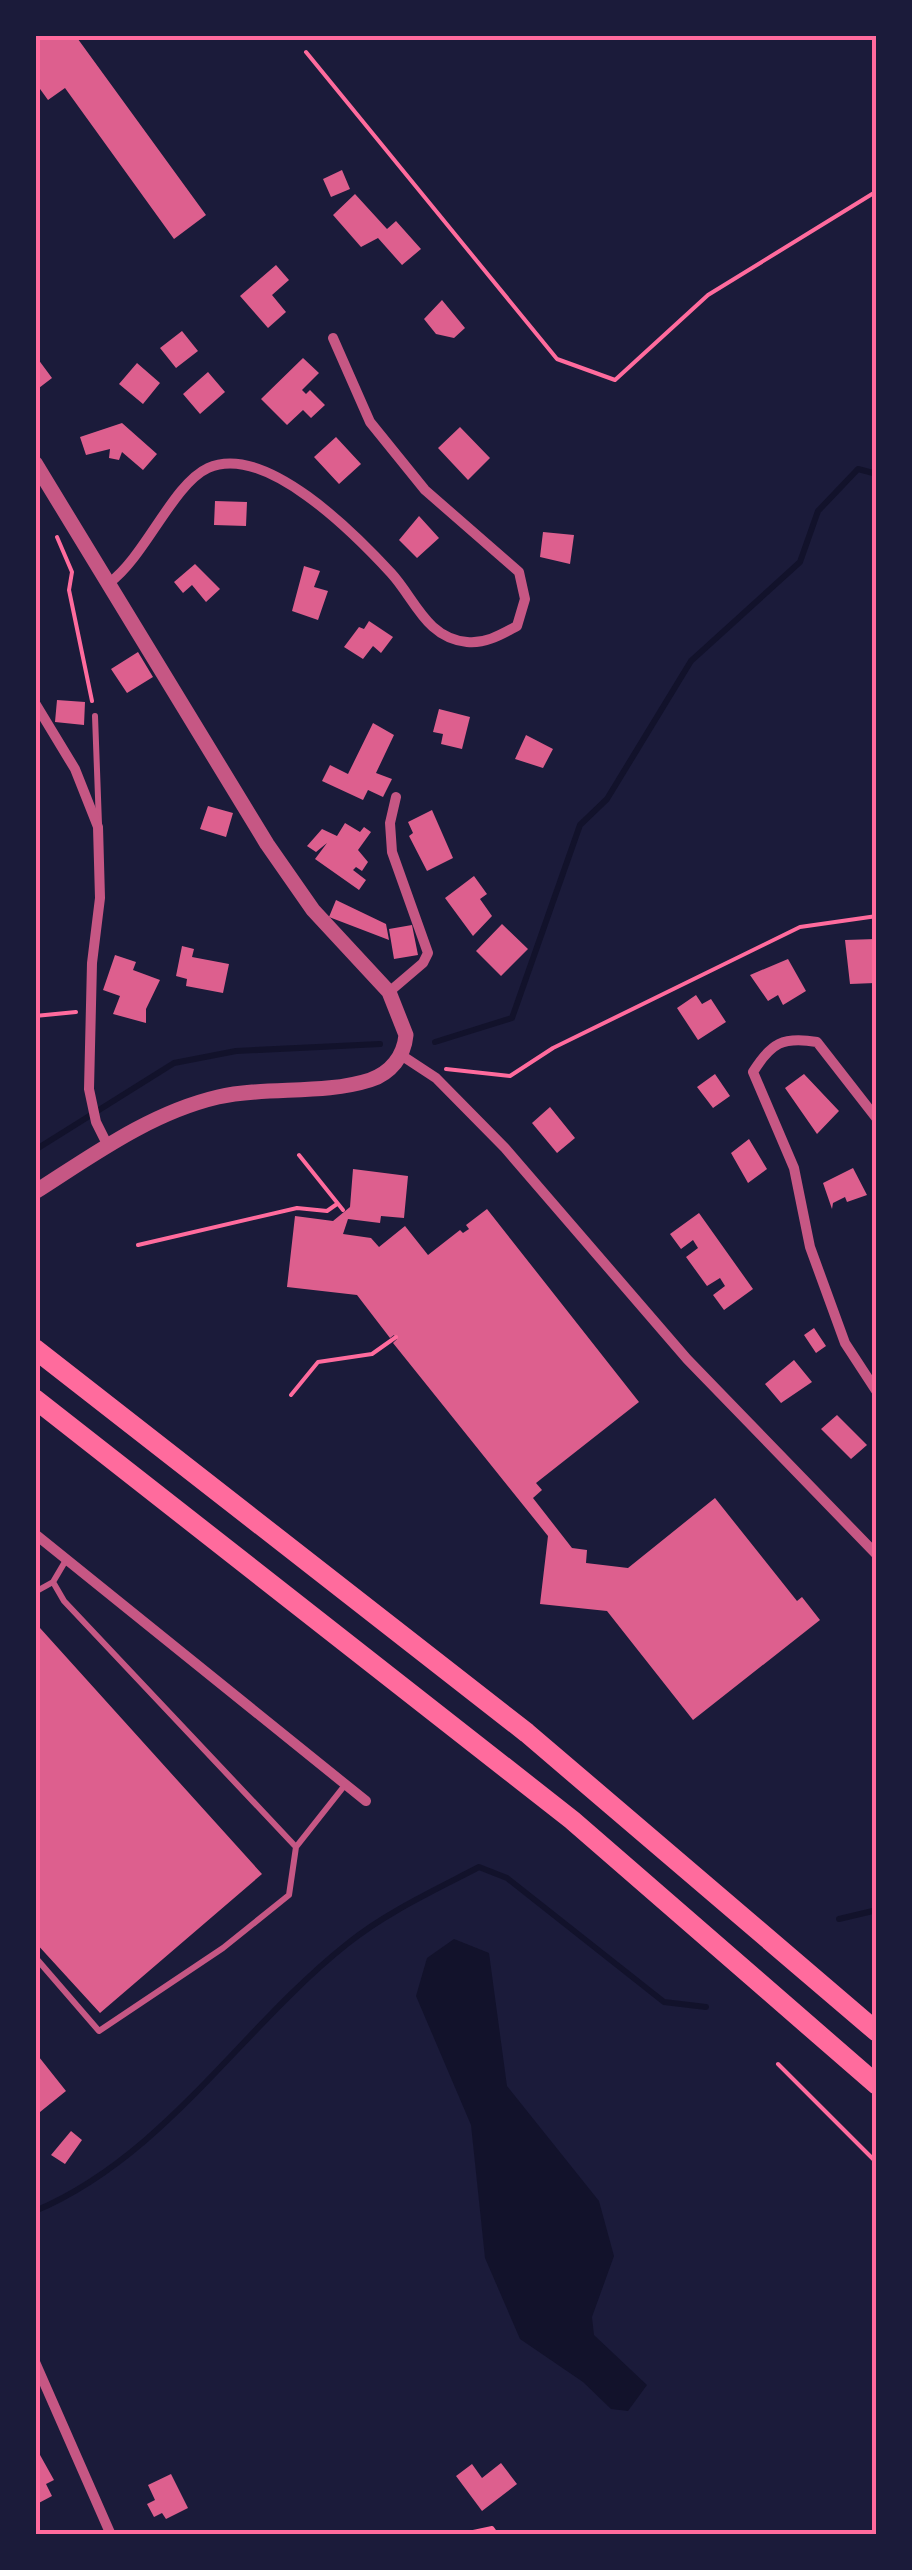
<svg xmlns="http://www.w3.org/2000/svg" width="912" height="2570" font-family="Inter,sans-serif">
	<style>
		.water { fill: #12122b }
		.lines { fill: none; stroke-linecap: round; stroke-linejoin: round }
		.stream { stroke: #12122b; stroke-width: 6 }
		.building { fill: #dd5f8e }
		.path { stroke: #ff6b9d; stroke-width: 4 }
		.service { stroke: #c65784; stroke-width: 6 }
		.minor { stroke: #c65784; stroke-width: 10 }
		.tertiary { stroke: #c65784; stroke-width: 15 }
		.motorway { stroke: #ff6b9d; stroke-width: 20 }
		.neatline { fill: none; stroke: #ff6b9d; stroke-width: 4 }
	</style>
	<rect width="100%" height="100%" fill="#1b1b3a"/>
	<path class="water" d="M454,1939l35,14 18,133 92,115 15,55 -22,61 2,18 53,50 -19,26 -17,-2 -28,-27 -63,-43 -35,-81 -14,-133 -55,-129 11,-38z"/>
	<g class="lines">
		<path class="stream" d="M435,1042l77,-24 68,-193 27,-26 84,-138 109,-99 18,-51 40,-42 19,5
			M35,1150l139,-87 62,-12 144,-7
			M839,1919l38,-9
			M35,2211c130,-55 205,-182 312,-267 38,-31 88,-54 132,-77l28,11 157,124 42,5"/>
	</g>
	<path class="building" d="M35,35h40l131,180 -32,24 -109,-151 -17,12 -13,-18z
		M342,170l8,19 -19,8 -8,-18z
		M355,194l32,35 9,-8 25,28 -19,16 -24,-27 -17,9 -28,-32z
		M276,265l13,15 -17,15 14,17 -18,16 -28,-32z
		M442,300l23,28 -11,10 -18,-4 -12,-15z
		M182,331l16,20 -22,17 -16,-20z
		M35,355l17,23 -17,13z
		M303,358l16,15 -17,17 4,4 4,-4 15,15 -14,13 -8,-8 -16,15 -26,-26z
		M137,363l23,20 -17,21 -24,-20z
		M208,372l17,20 -25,22 -17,-20z
		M122,423l35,31 -14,16 -21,-18 -3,8 -10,-2 1,-9 -24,6 -6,-18z
		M460,427l30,31 -22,22 -30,-32z
		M336,437l25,27 -22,20 -25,-27z
		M215,501l32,1 -1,24 -32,-1z
		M419,516l20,22 -22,20 -18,-18z
		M543,532l31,3 -4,29 -30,-7z
		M195,564l25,25 -14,13 -14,-17 -9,8 -9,-11z
		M304,566l16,5 -6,16 14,4 -10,29 -26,-9z
		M369,621l24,16 -12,16 -8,-7 -10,13 -19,-12 15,-20 5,2z
		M138,652l15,25 -26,16 -16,-24z
		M57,700l28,2 -1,23 -29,-3z
		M439,709l31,8 -8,32 -21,-5 2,-10 -10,-2z
		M373,723l21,12 -18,38 16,6 -9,18 -15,-7 -5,10 -41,-19 8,-16 18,9z
		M526,735l27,14 -10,19 -28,-9z
		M208,806l25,7 -7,24 -26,-8z
		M432,810l21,48 -26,13 -18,-35 4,-3 -5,-11z
		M345,823l15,9 4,-5 7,5 -13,18 10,12 -6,9 -6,-4 -3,3 13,10 -7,10 -44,-31 12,-16 -11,9 -9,-6 15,-17 15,7z
		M474,876l13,18 -7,5 12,17 -19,20 -28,-38z
		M336,900l50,24 3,16 -60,-23z
		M502,924l26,25 -27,27 -25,-25z
		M412,925l6,30 -24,4 -5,-30z
		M876,939l-1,44 -25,1 -5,-44z
		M182,946l12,3 -2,8 37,7 -6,29 -37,-7 1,-7 -11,-3z
		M115,955l21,7 -3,8 27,10 -14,29v14l-33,-9 7,-18 -17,-6z
		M788,959l18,32 -23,14 -5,-10 -10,6 -18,-26z
		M696,995l6,9 9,-5 15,23 -28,18 -21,-32z
		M715,1074l15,22 -17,12 -16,-21z
		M804,1074l35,37 -22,23 -32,-46z
		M550,1107l25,31 -18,15 -25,-30z
		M749,1139l18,30 -19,14 -17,-30z
		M853,1168l14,27 -20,7 -2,-5 -12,6 -1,6 -9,-26z
		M353,1169l55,7 -4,42 -23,-2 -1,7 -32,-4 -5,15 28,4 8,9 26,-21 23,29 32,-25 3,3 6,-4 -3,-4 21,-16 152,193 -103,81 6,7 -9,8 39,50 15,2 -1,13 42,5 87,-70 82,103 5,-4 18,23 -127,100 -86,-109 -67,-7 8,-68 -155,-193 4,-4 -3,-4 -4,3 -33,-43 -70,-8 8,-71 38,5 17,-14z
		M699,1213l54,76 -29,21 -11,-15 12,-9 -5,-8 -13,8 -21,-29 12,-9 -5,-8 -12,9 -11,-15z
		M814,1328l12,18 -10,7 -12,-18z
		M794,1360l18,22 -31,21 -16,-19z
		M837,1415l30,30 -16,14 -30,-30z
		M40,1628l222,246 -162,139 -65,-71v-310z
		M39,2057l27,34 -26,21 -5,-7v-45z
		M71,2131l11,9 -17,24 -14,-9z
		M35,2446l19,34 -8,4 6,12 -17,9z
		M501,2463l16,21 -35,27 -26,-35 16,-12 10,14z
		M171,2474l17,34 -22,11 -4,-6 -8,4 -7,-13 8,-4 -7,-15z"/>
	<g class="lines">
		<path class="path" d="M306,52l251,307 58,21 93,-85 169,-104
			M57,537l15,35 -3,18 23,111
			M35,1016l41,-4
			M446,1069l64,7 43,-28 247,-121 77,-11
			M299,1155l44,55
			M138,1245l159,-37 30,3 10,-7
			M291,1395l27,-33 54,-8 24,-17
			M778,2064l99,99
			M459,2535l33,-7 5,7"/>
		<path class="service" d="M95,716l4,108
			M66,1560l-13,22 11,19 232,246
			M35,1592l18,-10
			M35,1957l64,74 124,-83 66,-53 7,-48 49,-62"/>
		<path class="minor" d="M109,583c36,-26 64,-99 99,-115 57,-26 147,66 183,105 24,26 35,65 76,69 19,2 35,-8 50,-16l8,-27 -6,-27 -94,-82 -55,-68 -37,-84
			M35,703l40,66 23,58 2,71 -8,65 -3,126 7,33 12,24
			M389,992l34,-29 5,-10 -36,-101 -2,-29 6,-26
			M401,1055l35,23 69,70 182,211 190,196
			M877,1119l-60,-77c-34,-6 -46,1 -64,30l41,96 16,79 35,96 32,49
			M35,1534l331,267
			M35,2362l76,173"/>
		<path class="tertiary" d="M35,463l232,381 46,66 76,82 17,43c-2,21 -15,38 -36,45 -47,15 -103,6 -152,17 -68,16 -125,58 -183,95"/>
		<path class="motorway" d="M35,1349l492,384 350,299
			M35,1399l537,421 305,265"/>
	</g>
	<rect width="912" height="2570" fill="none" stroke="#1b1b3a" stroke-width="75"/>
	<rect x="38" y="38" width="836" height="2494" class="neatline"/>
</svg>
